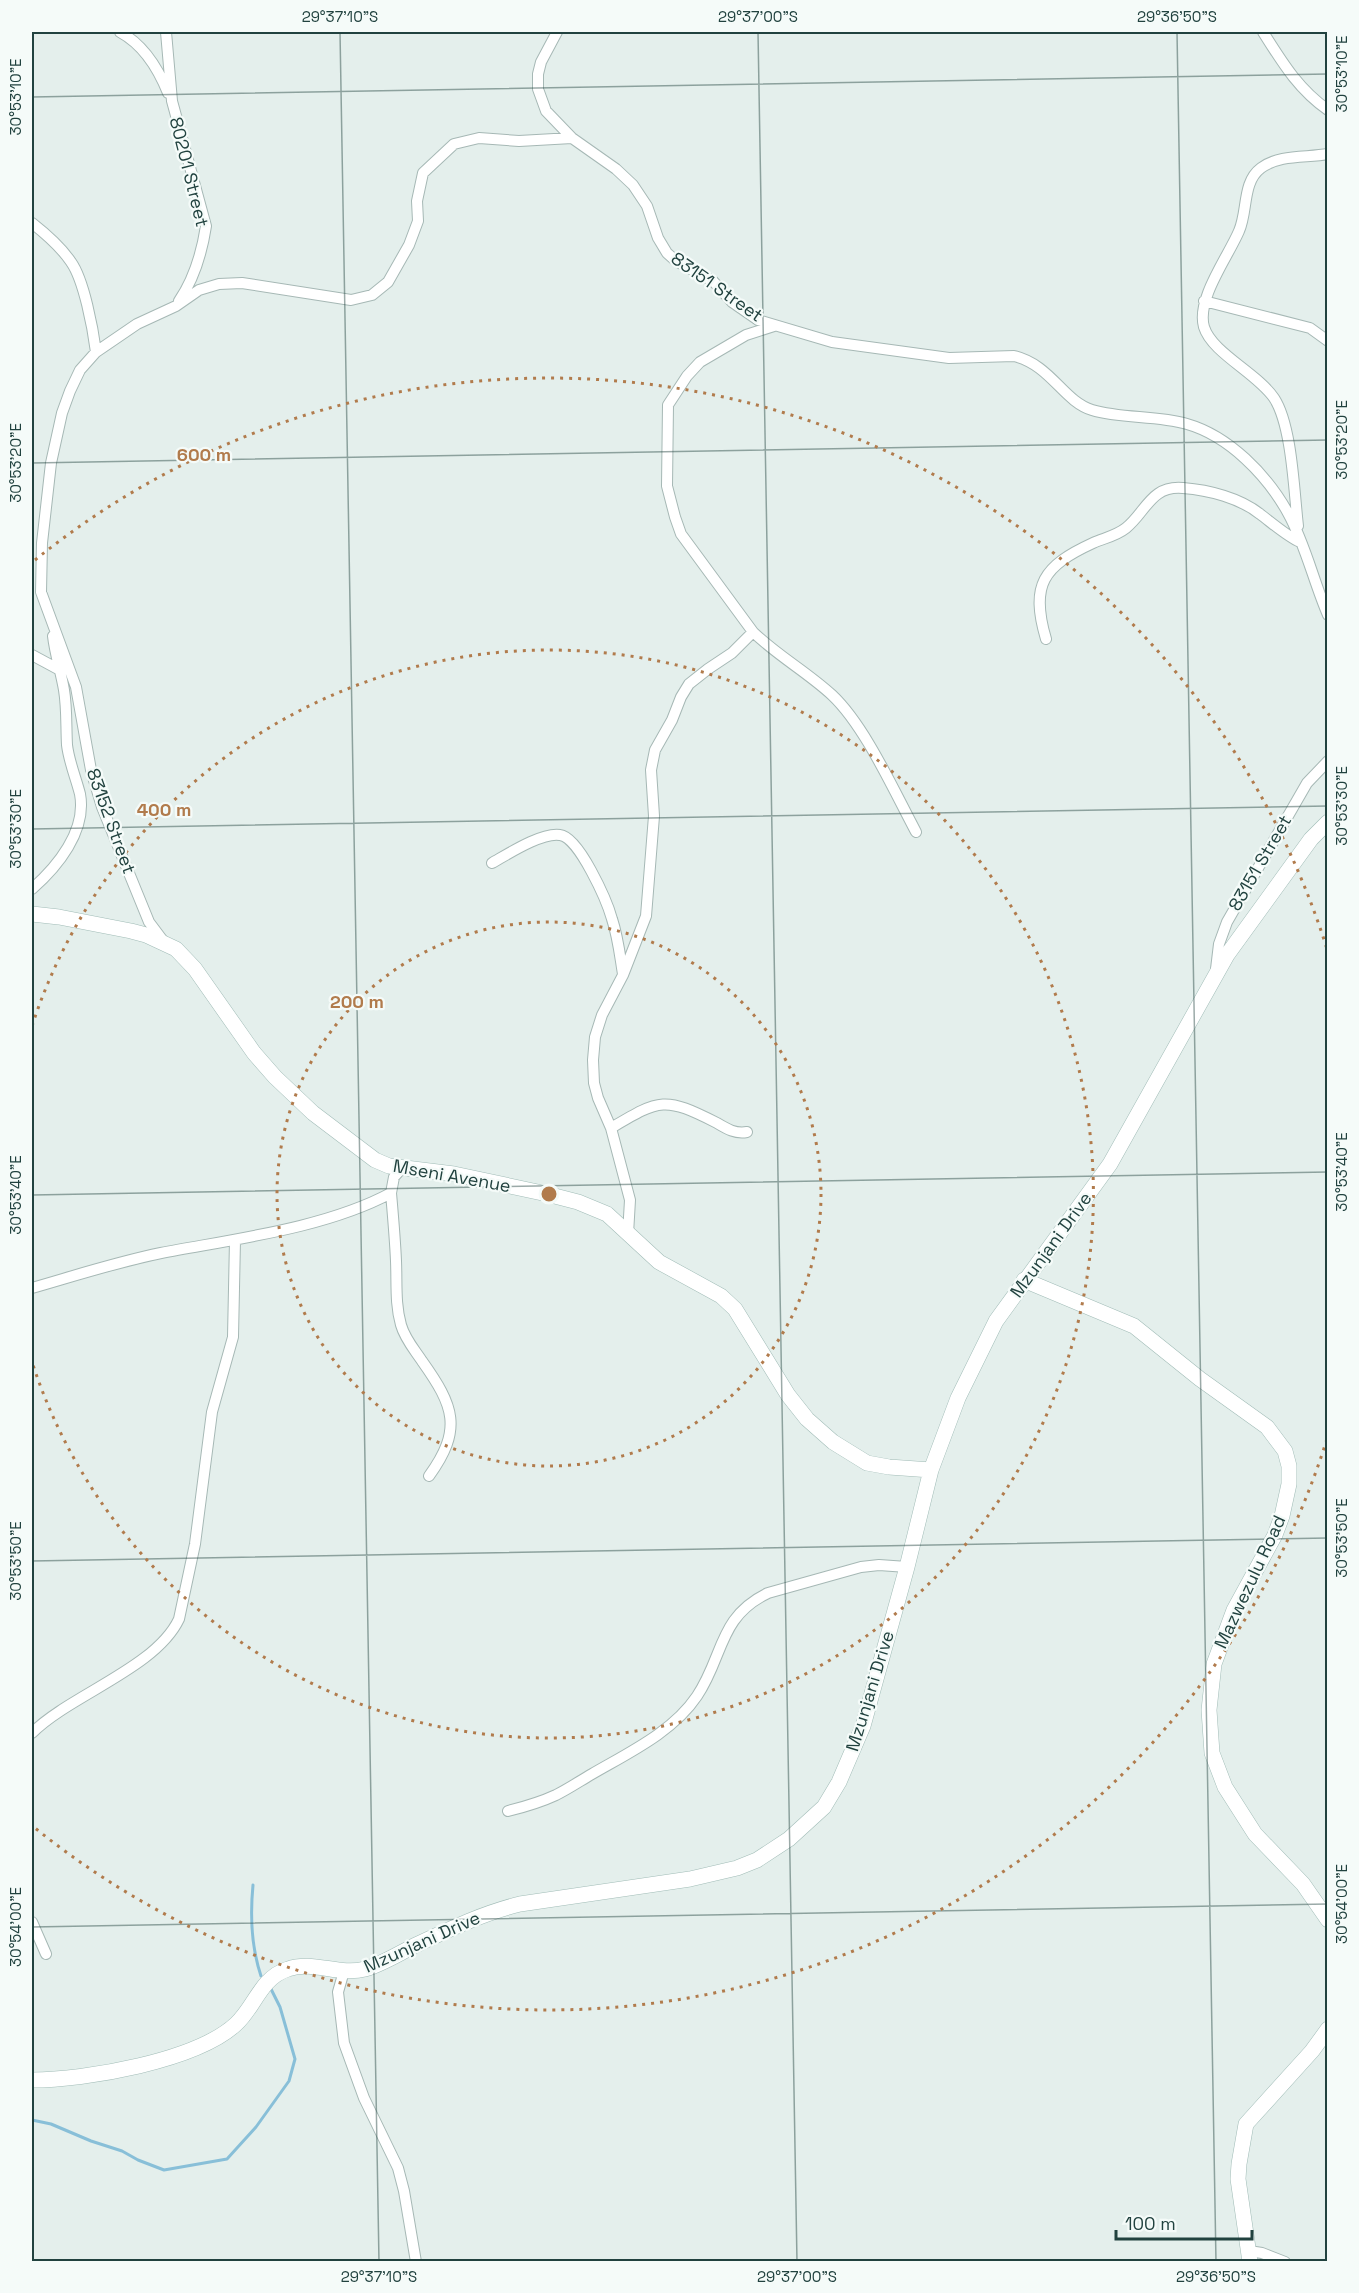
<svg xmlns="http://www.w3.org/2000/svg" width="1359" height="2293" font-family="'Space Grotesk',sans-serif">
	<style>
		.lines { fill: none; stroke-linecap: round; stroke-linejoin: round }
		.stream { stroke: #88bfd8; stroke-width: 3 }
		.street-casing { stroke: #a6b8b5; stroke-width: 12 }
		.secondary-casing { stroke: #a1bcb7; stroke-width: 16 }
		.street { stroke: #fff; stroke-width: 10 }
		.secondary { stroke: #fff; stroke-width: 15 }
		.ticks { fill: none; stroke: #21423f; stroke-width: 1.5; stroke-opacity: 0.45 }
		.ring { fill: none; stroke: #b17b4c; stroke-width: 3; stroke-dasharray: 3 6 }
		.labels { text-anchor: middle; stroke-width: 4.5; stroke-linejoin: round; paint-order: stroke }
		.street-label { font-size: 18px; fill: #21423f; stroke: #f5fbf9 }
		.centre { fill: #b17b4c; stroke: #f5fbf9; stroke-width: 3 }
		.ring-label { font-size: 18px; text-anchor: middle; font-weight: bold; fill: #b17b4c; stroke: #f5fbf9; stroke-width: 4.5; stroke-linejoin: round; paint-order: stroke }
		.neatline { fill: none; stroke: #21423f; stroke-width: 2 }
		.ticks-label { font-size: 15px; text-anchor: middle; fill: #21423f }
	</style>
	<rect width="100%" height="100%" fill="#e4efec"/>
	<g class="lines">
		<path class="stream" d="M253,1885c-3,31 -2,61 8,91
			M32,2120l19,4 40,17 31,10 16,9 26,10 63,-11 29,-32 33,-46 6,-22 -15,-52 -9,-18"/>
		<defs>
			<path id="street" d="M120,32c24,13 38,36 48,61
				M166,32l6,69 34,125c-4,26 -12,53 -27,75
				M557,32l-16,30 -3,12v15l8,22 26,27 44,31 17,16 14,21 11,32 9,15 9,8 37,20 19,21 26,18 74,22 117,16 65,-2c37,9 49,45 78,54 30,9 64,5 95,14 42,12 80,51 101,89 17,30 26,70 40,102
				M1263,32c19,30 35,57 65,78
				M32,223c14,11 29,24 39,39 13,18 22,67 25,90
				M1204,301l106,27 18,13
				M1298,526c-4,-34 -6,-101 -24,-128 -17,-25 -62,-45 -70,-71 -8,-28 24,-70 35,-96 9,-20 3,-49 22,-63 19,-14 45,-10 67,-14
				M753,632c25,24 54,40 79,63 33,31 62,96 84,137
				M1046,639c-16,-54 -3,-73 47,-96 11,-5 23,-7 33,-15 20,-16 25,-43 57,-40 26,2 57,10 77,26 12,9 28,23 40,28
				M32,655l26,14
				M492,863c16,-9 50,-31 68,-28 19,2 47,66 52,84 6,18 8,37 11,55
				M32,889c25,-22 55,-58 48,-95 -4,-16 -11,-32 -13,-49 -1,-18 0,-37 -3,-55 -3,-18 -9,-36 -11,-54
				M164,942l-15,-20 -47,-115 -11,-37 -15,-83 -35,-95 1,-49 9,-80 11,-50 8,-22 10,-21 16,-18 41,-28 39,-18 23,-16 20,-6 23,-1 109,17 21,-5 16,-13 21,-37 9,-24 -1,-20 6,-28 31,-29 25,-6 40,3 53,-3
				M1216,969l3,-25 8,-22 80,-139 21,-22
				M611,1128c49,-29 53,-32 106,-5 10,6 18,11 30,9
				M391,1193c2,23 4,45 5,68 1,22 -1,43 5,64 4,14 13,24 21,36 32,45 41,68 7,115
				M628,1234l2,-34 -19,-72 -13,-30 -4,-15 -1,-23 2,-23 7,-22 21,-40 23,-59 8,-100 -3,-46 4,-20 17,-30 9,-23 8,-13 19,-15 24,-16 21,-21 -72,-98 -6,-17 -8,-31 1,-81 19,-29 13,-14 46,-27 28,-9
				M32,1288c42,-12 85,-26 129,-35 73,-14 165,-25 230,-60l3,-16 9,-10
				M32,1733c38,-38 124,-65 147,-114l16,-75 17,-132 21,-75 2,-97
				M508,1811c16,-4 33,-9 48,-16 12,-6 24,-14 36,-21 36,-21 81,-42 105,-78 27,-40 21,-79 71,-103l93,-26 18,-2 28,2
				M32,1922l14,32
				M344,1971l-6,21 6,51 20,55 34,70 6,23 12,71
				M1249,2251l13,2 23,9"/>
			<path id="secondary" d="M32,914l27,3 72,14 15,4 30,14 19,20 59,84 21,24 38,36 62,47 14,6 65,8 93,20 31,8 29,12 52,48 62,34 14,13 53,86 19,24 26,23 34,21 22,4 42,3
				M1024,1280l110,46 66,53 67,48 18,24 4,15v18l-7,32 -7,19 -41,75 -20,54 -5,46 3,43 13,34 30,47 48,50 25,36
				M32,2080c53,0 164,-19 204,-56 19,-17 24,-46 52,-55 25,-9 51,7 77,0 18,-5 36,-17 53,-25 34,-16 66,-31 102,-40l170,-25 47,-11 20,-8 32,-21 35,-32 15,-25 24,-56 44,-159 24,-97 27,-72 38,-77 114,-157 117,-209 84,-116 17,-17
				M1250,2262l-12,-83 1,-15 7,-40 66,-73 16,-22"/>
		</defs>
		<use href="#street" class="street-casing"/>
		<use href="#secondary" class="secondary-casing"/>
		<use href="#street" class="street"/>
		<use href="#secondary" class="secondary"/>
	</g>
	<path class="ticks" d="M340,32l39,2230M758,32l39,2230M1177,32l39,2230M32,97l1296,-23M32,463l1296,-23M32,829l1296,-23M32,1195l1296,-23M32,1561l1296,-23M32,1927l1296,-23"/>
	<g class="ring">
		<circle cx="549" cy="1194" r="272"/>
		<path d="M32 1026A544 544 0 1 1 32 1362"/>
		<path d="M1327 1439A816 816 0 0 1 35 1828M35 560A816 816 0 0 1 1327 949"/>
	</g>
	<g class="labels">
		<g class="street-label">
			<text transform="translate(189 172) rotate(76)" y="6">80201 Street</text>
			<text transform="translate(717 287) rotate(35)" y="6">83151 Street</text>
			<text transform="translate(111 821) rotate(70)" y="6">83152 Street</text>
			<text transform="translate(1260 863) rotate(-60)" y="6">83151 Street</text>
			<text transform="translate(452 1176) rotate(10)" y="6">Mseni Avenue</text>
			<text transform="translate(1051 1245) rotate(-54)" y="6">Mzunjani Drive</text>
			<text transform="translate(1250 1582) rotate(-65)" y="6">Mazwezulu Road</text>
			<text transform="translate(870 1691) rotate(-73)" y="6">Mzunjani Drive</text>
			<text transform="translate(422 1942) rotate(-24)" y="6">Mzunjani Drive</text>
		</g>
	</g>
	<circle cx="549" cy="1194" r="9" class="centre"/>
	<g class="ring-label">
		<text x="204" y="461">600 m</text>
		<text x="164" y="816">400 m</text>
		<text x="357" y="1008">200 m</text>
	</g>
	<rect width="1359" height="2293" fill="none" stroke="#f5fbf9" stroke-width="66"/>
	<path d="M1116 2230v9h136v-9" fill="none" stroke="#21423f" stroke-width="3"/>
	<text x="1125" y="2230" font-size="18" fill="#21423f" stroke="#f5fbf9" stroke-width="4.5" paint-order="stroke">100 m</text>
	<rect x="33" y="33" width="1293" height="2227" class="neatline"/>
	<g class="ticks-label">
		<text x="340" y="22">29°37'10"S</text>
		<text x="758" y="22">29°37'00"S</text>
		<text x="1177" y="22">29°36'50"S</text>
		<text transform="translate(1342 74) rotate(-90)" y="5">30°53'10"E</text>
		<text transform="translate(16 97) rotate(-90)" y="5">30°53'10"E</text>
		<text transform="translate(1342 440) rotate(-90)" y="5">30°53'20"E</text>
		<text transform="translate(16 463) rotate(-90)" y="5">30°53'20"E</text>
		<text transform="translate(1342 806) rotate(-90)" y="5">30°53'30"E</text>
		<text transform="translate(16 829) rotate(-90)" y="5">30°53'30"E</text>
		<text transform="translate(1342 1172) rotate(-90)" y="5">30°53'40"E</text>
		<text transform="translate(16 1195) rotate(-90)" y="5">30°53'40"E</text>
		<text transform="translate(1342 1538) rotate(-90)" y="5">30°53'50"E</text>
		<text transform="translate(16 1561) rotate(-90)" y="5">30°53'50"E</text>
		<text transform="translate(1342 1904) rotate(-90)" y="5">30°54'00"E</text>
		<text transform="translate(16 1927) rotate(-90)" y="5">30°54'00"E</text>
		<text x="379" y="2282">29°37'10"S</text>
		<text x="797" y="2282">29°37'00"S</text>
		<text x="1216" y="2282">29°36'50"S</text>
	</g>
</svg>
